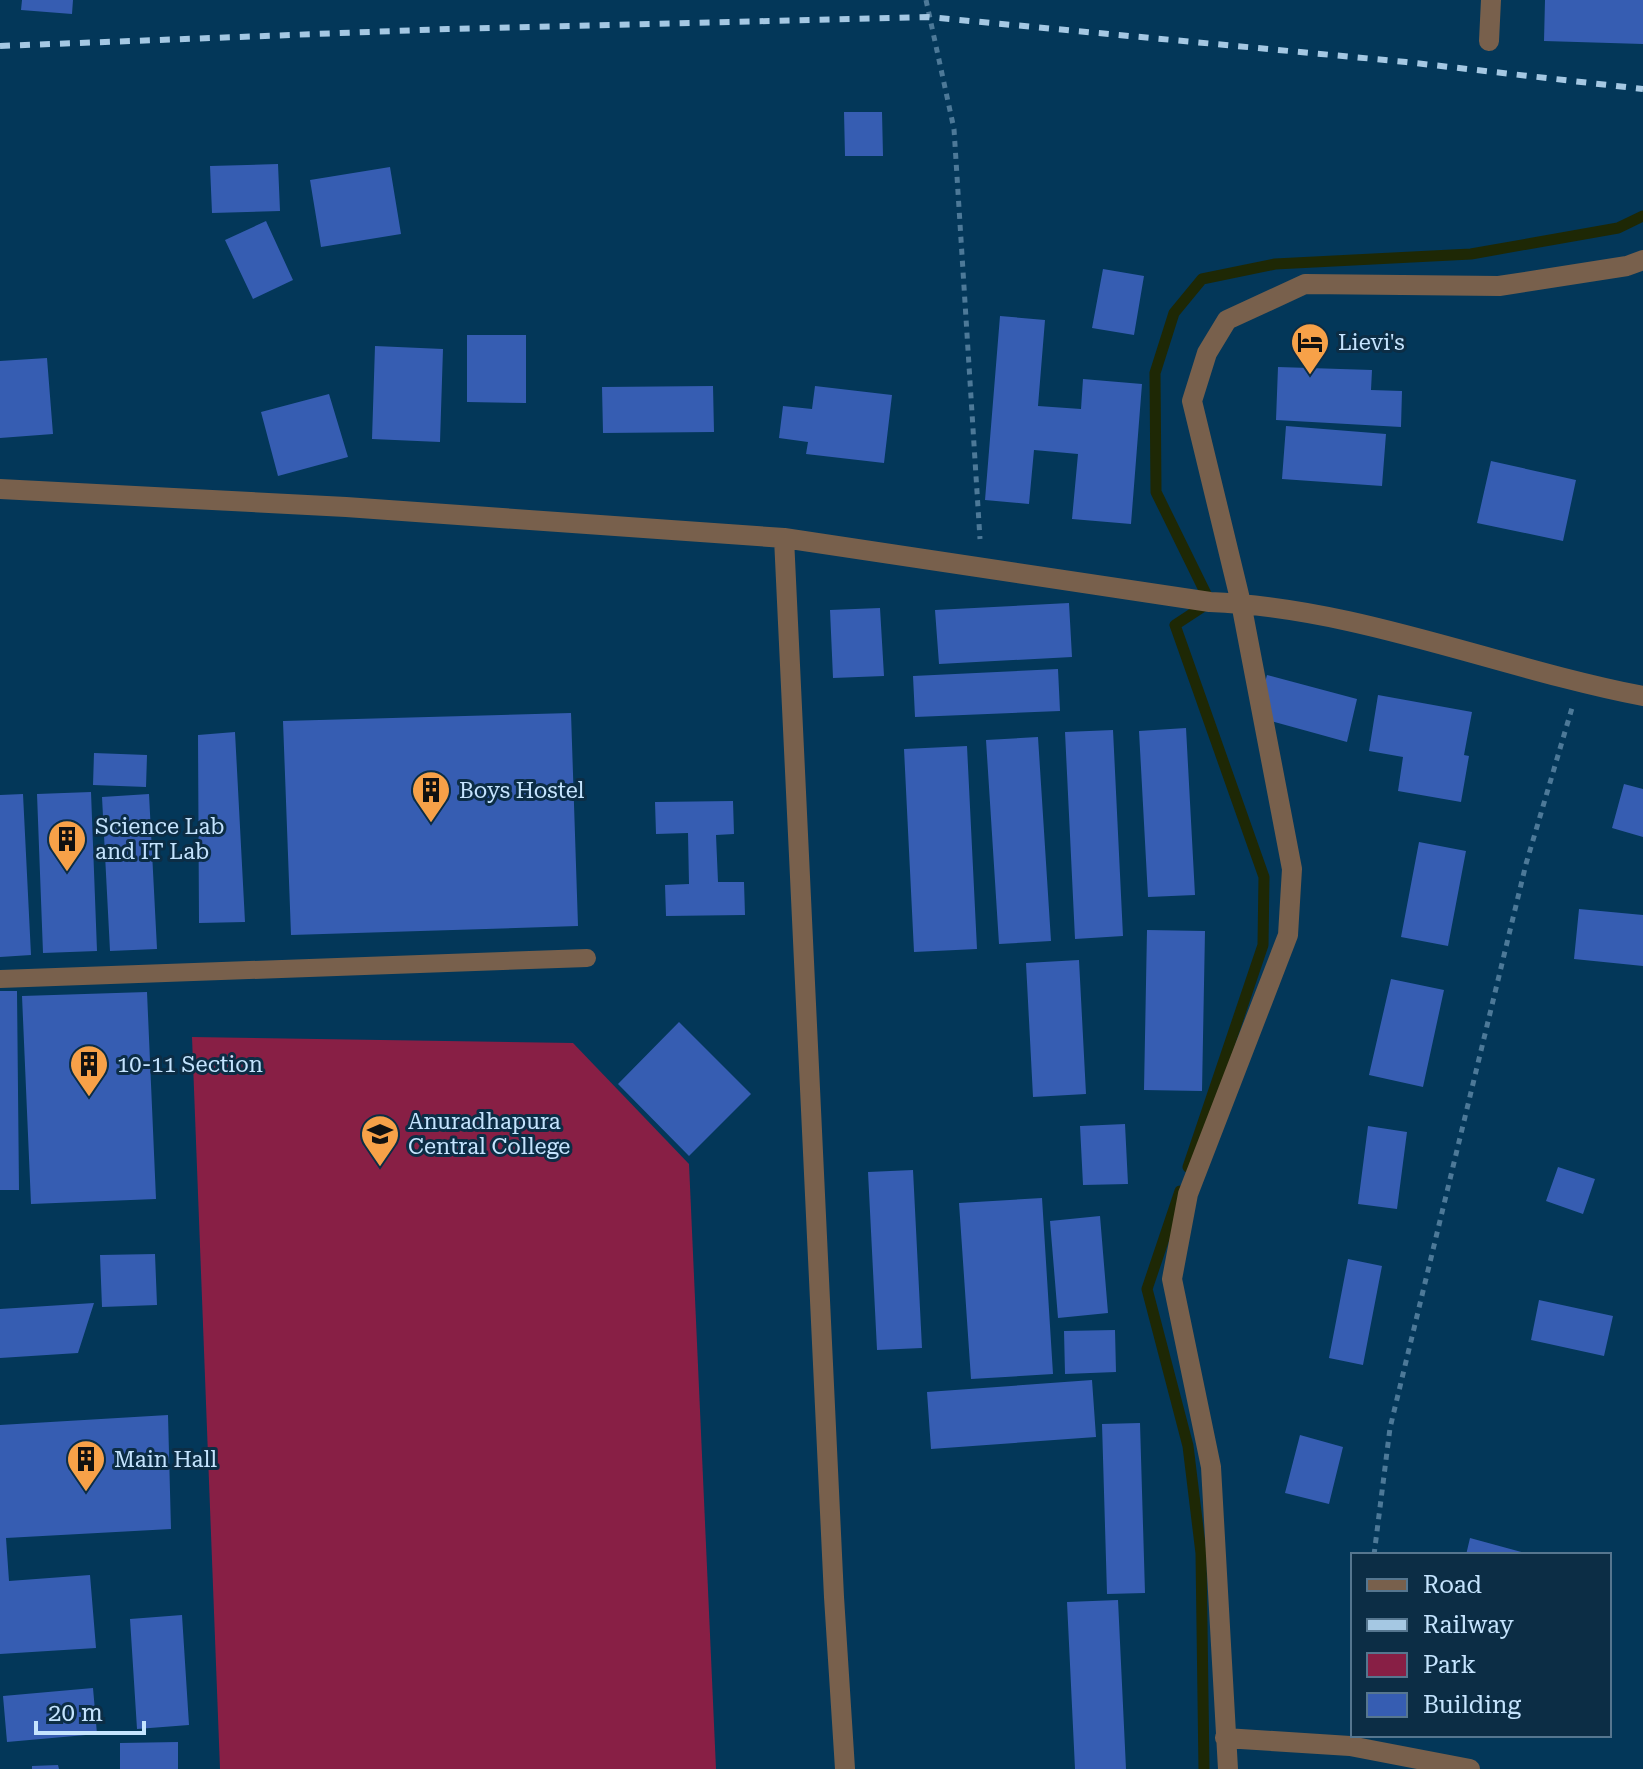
<svg xmlns="http://www.w3.org/2000/svg" width="1643" height="1769" font-family="'Roboto Serif',serif">
	<style>
		.green { fill: #881f45 }
		.lines { fill: none; stroke-linecap: round; stroke-linejoin: round }
		.stream { stroke: #1e2805; stroke-width: 11 }
		.building { fill: #365db2 }
		.path { stroke: #4d7998; stroke-width: 5; stroke-dasharray: 6 6; stroke-linecap: butt }
		.lane { stroke: #78604c; stroke-width: 18 }
		.street { stroke: #78604c; stroke-width: 20 }
		.rail { stroke: #a5c8e3; stroke-width: 6; stroke-dasharray: 10 10; stroke-linecap: butt }
		.labels { text-anchor: middle; stroke-width: 6; stroke-linejoin: round; paint-order: stroke }
		.poi-label { font-size: 22px; fill: #c5e4fe; stroke: #0c2d45; text-anchor: start }
	</style>
	<rect width="100%" height="100%" fill="#033759"/>
	<path class="green" d="M192,1037l381,6 116,121 27,605h-496z"/>
	<g class="lines">
		<path class="stream" d="M1188,1167l75,-222 1,-68 -89,-252 35,-23 -54,-110 -1,-119 19,-60 28,-34 73,-15 196,-10 147,-26 25,-12
			M1180,1191l-33,98 41,157 13,107 3,216"/>
	</g>
	<path class="building" d="M22,0h51l-1,14 -51,-4z
		M1545,0h98v44l-99,-3z
		M844,112h38l1,44h-38z
		M278,164l2,47 -68,2 -2,-47z
		M390,167l11,67 -80,13 -11,-67z
		M266,221l27,59 -40,19 -28,-59z
		M1103,269l41,7 -10,59 -42,-7z
		M1000,316l45,4 -7,86 43,3 2,-30 59,5 -11,140 -59,-5 6,-65 -44,-4 -5,54 -44,-4z
		M467,335h59v68l-59,-1z
		M375,346l68,3 -3,93 -68,-3z
		M47,358l6,76 -53,4v-77z
		M1278,367l94,3 -1,20 31,1 -1,36 -125,-7z
		M713,386l1,46 -111,1 -1,-46z
		M815,386l77,9 -8,68 -78,-9 2,-12 -29,-4 4,-32 29,3z
		M329,394l19,63 -70,19 -17,-64z
		M1286,426l100,8 -4,52 -100,-7z
		M1491,461l85,19 -13,61 -86,-18z
		M1069,603l3,54 -133,7 -4,-54z
		M880,608l4,68 -51,2 -3,-68z
		M1058,669l2,42 -145,6 -2,-41z
		M1267,675l90,24 -10,43 -91,-25z
		M1378,695l94,17 -8,43 5,1 -8,46 -63,-11 5,-34 -34,-6z
		M571,713l7,213 -287,9 -8,-214z
		M1186,728l9,167 -47,2 -9,-166z
		M1113,730l10,206 -48,3 -10,-207z
		M235,732l10,190 -46,1 -1,-188z
		M1038,737l13,204 -52,3 -13,-204z
		M967,746l10,203 -63,3 -10,-203z
		M94,753l53,2 -1,32 -53,-2z
		M1624,784l19,5v48l-31,-9z
		M91,792l6,159 -54,2 -6,-159z
		M23,794l8,161 -31,2v-162z
		M149,794l8,155 -47,2 -8,-154z
		M733,801l1,33 -18,1 2,47h26l1,33 -79,1 -1,-31 24,-1 -1,-51 -32,1 -1,-32z
		M1419,842l47,9 -18,95 -47,-9z
		M1579,909l64,6v51l-69,-7z
		M1147,930l58,1 -3,160 -58,-1z
		M1079,960l7,134 -53,3 -7,-134z
		M1391,979l53,11 -21,97 -54,-12z
		M0,991h17l2,199h-19z
		M147,992l9,207 -125,5 -9,-208z
		M679,1022l72,72 -62,62 -71,-72z
		M1125,1124l3,60 -45,1 -3,-59z
		M1368,1126l39,6 -10,77 -39,-5z
		M1558,1167l37,12 -12,35 -37,-13z
		M913,1170l9,178 -45,2 -9,-178z
		M1042,1198l11,176 -82,5 -12,-176z
		M1100,1216l8,97 -50,5 -8,-97z
		M155,1254l2,51 -55,2 -2,-52z
		M1348,1259l34,7 -19,99 -34,-7z
		M1539,1300l74,16 -9,40 -73,-16z
		M94,1303l-16,50 -78,5v-49z
		M1115,1330l1,42 -51,2 -1,-43z
		M1092,1380l4,57 -165,12 -4,-57z
		M168,1415l3,114 -165,9 3,43 81,-6 6,73 -96,6v-229z
		M1140,1423l5,170 -38,1 -5,-170z
		M1300,1435l43,12 -14,57 -44,-11z
		M1470,1538l59,16v1h-63z
		M1118,1600l8,169h-51l-8,-167z
		M182,1615l7,110 -52,4 -7,-110z
		M93,1688l4,46 -90,8 -4,-46z
		M178,1742v27h-58v-26z
		M58,1765l1,4h-27v-3z"/>
	<g class="lines">
		<path class="path" d="M926,0l28,129 26,410
			M1374,1555l16,-127 136,-564 46,-156"/>
		<path class="lane" d="M0,979l587,-21"/>
		<path class="street" d="M1489,41l2,-41
			M0,489l346,18 438,31 426,64c149,6 288,66 433,94
			M784,538l50,1059 11,172
			M1225,1738l125,8 120,23
			M1228,1769l-17,-302 -39,-188 16,-85 100,-259 4,-66 -51,-266 -49,-202 15,-48 20,-33 78,-36 194,2 128,-20 16,-6"/>
		<path class="rail" d="M0,46l448,-17 480,-12 478,45 237,27"/>
	</g>
	<defs>
		<symbol id="hotel-pin" viewBox="-11 -11 22 30"><path d="M0 17L-7.5 6A9.5 9.5 0 1 1 7.5 6Z" fill="#f7a148" stroke="#0c2d45"/><path d="M-6-4.5h1.5V1H6V5H4.5V3h-9V5H-6ZM-4 0a1.8 1.8 0 1 1 3.6 0ZM.5 0V-2.5h3Q6-2.5 6 0Z" fill="#111"/></symbol>
		<symbol id="building-pin" viewBox="-11 -11 22 30"><path d="M0 17L-7.5 6A9.5 9.5 0 1 1 7.5 6Z" fill="#f7a148" stroke="#0c2d45"/><path d="M-4-6H4V6H1V3H-1V6H-4ZM-2.5-4.3h1.7v1.8h-1.7ZM.8-4.3h1.7v1.8H.8ZM-2.5-1h1.7V.8h-1.7ZM.8-1h1.7V.8H.8Z" fill="#111"/></symbol>
		<symbol id="school-pin" viewBox="-11 -11 22 30"><path d="M0 17L-7.5 6A9.5 9.5 0 1 1 7.5 6Z" fill="#f7a148" stroke="#0c2d45"/><path d="M0-5L7-2L0 1L-7-2ZM-4 1L0 2.5L4 1V4Q0 6-4 4Z" fill="#111"/></symbol>
	</defs>
	<g fill-rule="evenodd">
		<use href="#hotel-pin" x="1288" y="320" width="44" height="60"/>
		<use href="#building-pin" x="409" y="768" width="44" height="60"/>
		<use href="#building-pin" x="45" y="817" width="44" height="60"/>
		<use href="#building-pin" x="67" y="1042" width="44" height="60"/>
		<use href="#school-pin" x="358" y="1112" width="44" height="60"/>
		<use href="#building-pin" x="64" y="1437" width="44" height="60"/>
	</g>
	<g class="labels">
		<g class="poi-label">
			<text x="1338" y="350">Lievi's</text>
			<text x="459" y="798">Boys Hostel</text>
			<text x="95" y="834">Science Lab<tspan x="95" dy="25">and IT Lab</tspan></text>
			<text x="117" y="1072">10-11 Section</text>
			<text x="408" y="1129">Anuradhapura<tspan x="408" dy="25">Central College</tspan></text>
			<text x="114" y="1467">Main Hall</text>
		</g>
	</g>
	<rect x="1351" y="1553" width="260" height="184" fill="#0c2d45" stroke="#56768f" stroke-width="2"/>
	<rect x="1367" y="1579" width="40" height="12" fill="#78604c" stroke="#56768f" stroke-width="2"/>
	<text x="1423" y="1593" font-size="24" fill="#c5e4fe">Road</text>
	<rect x="1367" y="1619" width="40" height="12" fill="#a5c8e3" stroke="#56768f" stroke-width="2"/>
	<text x="1423" y="1633" font-size="24" fill="#c5e4fe">Railway</text>
	<rect x="1367" y="1653" width="40" height="24" fill="#881f45" stroke="#56768f" stroke-width="2"/>
	<text x="1423" y="1673" font-size="24" fill="#c5e4fe">Park</text>
	<rect x="1367" y="1693" width="40" height="24" fill="#365db2" stroke="#56768f" stroke-width="2"/>
	<text x="1423" y="1713" font-size="24" fill="#c5e4fe">Building</text>
	<path d="M36 1721v12h108v-12" fill="none" stroke="#c5e4fe" stroke-width="4"/>
	<text x="48" y="1721" font-size="24" fill="#c5e4fe" stroke="#0c2d45" stroke-width="6" paint-order="stroke">20 m</text>
</svg>
